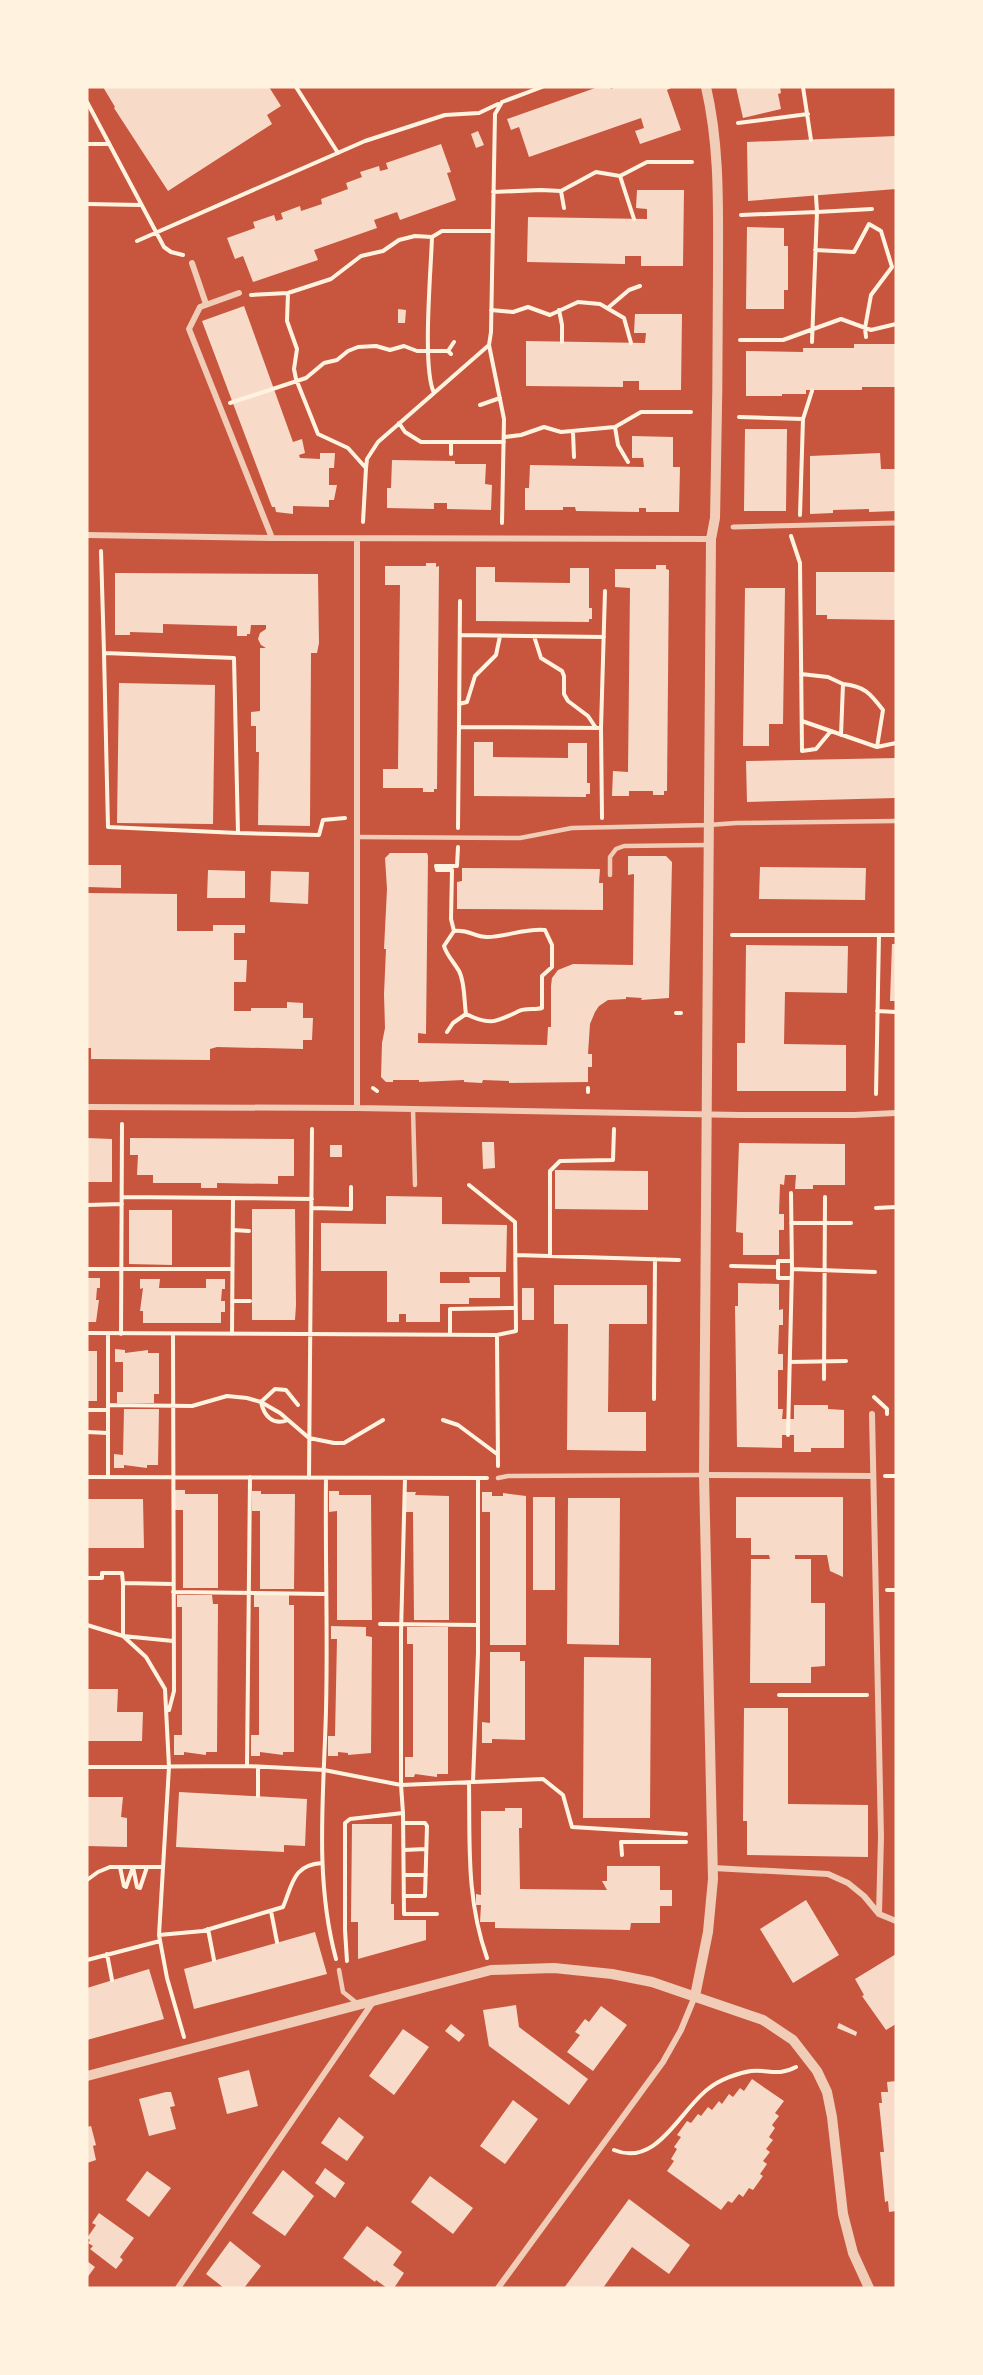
<svg xmlns="http://www.w3.org/2000/svg" width="983" height="2375" font-family="Jost,sans-serif">
	<style>
		.building { fill: #f7dbc8 }
		.lines { fill: none; stroke-linecap: round; stroke-linejoin: round }
		.path { stroke: #fff3e0; stroke-width: 4 }
		.service { stroke: #f1ccb7; stroke-width: 4.5 }
		.pedestrian { stroke: #f1ccb7; stroke-width: 5 }
		.minor { stroke: #f1ccb7; stroke-width: 6 }
		.tertiary { stroke: #f1ccb7; stroke-width: 10 }
	</style>
	<rect width="100%" height="100%" fill="#c8553d"/>
	<path class="building" d="M103,87h166l12,19 -14,9 5,9 -104,67 -54,-83 1,-1z
		M598,87h12l1,2 5,-2h57l-6,3 14,40 -41,14 -5,-13 9,-3 -3,-10 -112,39 -10,-30 -8,3 -4,-11z
		M736,87h44l1,6 -3,1 3,15 -38,9z
		M478,131l6,14 -8,3 -5,-14z
		M896,136v53l-148,12 -1,-59z
		M441,144l10,28 -4,1 9,27 -56,20 -3,-8 -23,8 3,8 -63,22 4,10 -65,22 -10,-26 -8,3 -8,-21 28,-10 -2,-6 21,-7 2,6 7,-2 -2,-6 19,-7 1,5 21,-7 -1,-5 27,-10 -2,-6 16,-6 -2,-5 19,-6 1,5 8,-2 -2,-6z
		M637,190h47l-1,76h-42v-10h-16v8l-98,-2 1,-45 119,2v-10l-11,-1z
		M747,227l37,1v18h4v44h-4v19h-38z
		M244,306l49,136 9,-3 3,14 -6,2 1,3 20,1v-6h15l-1,15h-5v17h8l-3,15h-5v7l-36,-1v8l-17,-2 -1,-5h-3l-70,-186z
		M398,309l8,1 -1,13h-7z
		M635,314h47l-1,76h-42v-9h-16v6l-97,-1v-45l119,2 1,-10h-12z
		M854,344h42v43h-34v3h-56v4h-24v2h-36v-45l57,1v-4h51z
		M745,429h42l-1,82h-42z
		M632,436l41,1v30h7l-1,45h-33v-4h-7v4l-63,-1 -1,-4h-12v3h-38v-22h4l1,-23 114,2 -1,-9h-11z
		M880,453l1,16h15v42l-27,1v-3l-36,1v3l-23,1v-58z
		M392,460l63,1v3h31l-1,20 7,1 -1,25 -44,-1v-6h-13v6l-47,-1v-20h4z
		M426,563h10v4l3,-1 -2,223h-3v3h-11v-4h-40v-19h15l2,-184h-15v-19h41z
		M656,565h10v4l3,1 -2,221h-3v4h-11v-4h-24v5h-17l1,-25 15,1 2,-184 -15,-1v-18h41z
		M476,567h19v15l75,1v-15h19v40h3v11h-3v3l-113,-1z
		M816,572h80v48l-69,-1v-4h-11z
		M115,573l203,1 1,69 -2,10h-6l-1,173 -52,-1 1,-73h-3v-26h-5v-14l9,-1v-63h6l-5,-3 -3,-6 2,-6 6,-4v-4h-15l-1,9h-3v2h-10v-10l-74,-2v9l-33,-1v3h-15z
		M745,588h40l-2,136h-14v22h-26z
		M119,683l96,2 -2,139 -96,-1z
		M474,742h19v15l75,1v-15h19v40h3v11h-4v3l-112,-1z
		M896,758v40l-149,4 -1,-41z
		M390,853h37l1,3 -2,178 -8,-1v10l129,2 1,-18h3v-41l1,-8 6,-8 15,-6 60,1 1,-91 -6,1v-19h38l6,6 -3,136 -28,2 1,-2 -16,-1v2l-18,1 -9,6 -4,6 -5,12 -2,30h4v13h-4v15l-79,1v-2l-26,-1 -1,3 -18,-1v-2l-45,2v-2h-26v2h-7l-5,-5 1,-34 3,-15 -1,-34 2,-45h-2l3,-60 -2,-31z
		M87,865h34v23l-34,-1z
		M760,867l106,1 -1,32 -106,-1z
		M462,868l138,1 -1,14h4v27l-146,-1v-27l5,-1z
		M208,870l37,1v27h-38z
		M271,871l38,1 -1,32 -38,-2z
		M87,893l90,1v37h36v-6h32v8h-11v27h13l-1,22h-12v29h17v-3h36v-6l16,1v15h10l-1,22h-9v9l-86,-2 -7,2v11l-119,-1v-11h-4z
		M892,944h4v57h-6z
		M746,945l102,1 -1,47 -62,-1 -1,52 62,1v46h-109v-48h8z
		M87,1138l25,1v43h-25z
		M130,1138l164,1v37h-16v8l-61,-1v5h-16v-5h-48v-8h-16l1,-20h-8z
		M482,1142h12l1,26 -12,1z
		M739,1143l106,1v41h-32v4h-18l1,-14h-11l-1,10 -4,-1 -1,30h5v16h-5v25h-36v-22l-7,-1z
		M330,1145h12v12h-12z
		M555,1170l93,1v39l-93,-1z
		M386,1196l56,1v27l65,1 -1,47h-66v11h30l-1,-6h31v21h-31v6h-29v18h-34v-8h-7v8h-12v-51h-66v-48l65,1z
		M252,1209h43l1,96 -1,15h-43z
		M129,1210h43v55l-43,-1z
		M87,1278h13v10h-3l-1,12h3l-3,22h-9z
		M140,1279h20l-1,9h47v-9h19v10h-3l-1,12h4v11h-4v11h-78v-12h-3l3,-23 -3,1z
		M738,1283l41,1v26l4,-1v16h-4l-1,29h5v16h-5v39h5l-1,10h12v-14h34v4l16,1v38h-33v4h-17v-17h-12v13l-45,-1 -2,-141h3z
		M554,1285h93v39h-38l-1,88h38v39l-79,-1 1,-126h-14z
		M522,1288h12v32h-12z
		M115,1349l10,1v3l23,-3v3h11v41h-5v9h-37v-11h6v-30h-8z
		M87,1351h10v50h-10z
		M124,1409h35l-1,56h-11v3l-23,-3v3h-10v-14l9,1z
		M175,1490h10v4h33v94h-35v-78h-8z
		M252,1491h9v3h34l-1,95h-34v-78h-8z
		M329,1491h10v4h32l1,125h-35v-109l-8,1z
		M406,1492h10l-1,3 34,1v124h-35l-1,-108h-7z
		M482,1492h10v4h11v-3l23,3v149h-36v-133h-8z
		M533,1497h22v93h-22z
		M736,1497h107v80l-13,-6 -3,-16h-32v4h16v44h14v63l-14,1v16h-61l1,-124h19l-1,-4h-18v-17h-15z
		M568,1498h52l-1,147 -52,-1z
		M87,1499h56l1,49h-57z
		M177,1595h35l1,9h5l-1,148h-11v3l-22,-3v3h-10v-20h8v-128h-5z
		M254,1595h35v10h5v147h-11v3l-23,-3v4h-9v-21h8v-128h-5z
		M331,1626l35,1v9l6,1 -1,116 -23,2v-2l-10,-1v4h-10v-20h7l2,-97h-6z
		M407,1627h41v147h-11v3l-22,-3 -1,3h-9v-20h8v-113h-6z
		M490,1652h30v9h5v79l-33,-1v4h-10v-21l8,1z
		M584,1657l67,1 -1,160h-67z
		M87,1689h31l-1,23h26l-1,29h-55z
		M744,1708h44v96l80,1v52l-121,-2v-34h-4z
		M179,1792l128,7 -2,47 -21,-1v7l-108,-5z
		M87,1797h36l-2,20 6,1v29l-40,-1z
		M505,1808h17v20h-3l1,61 87,1 -5,-9h5v-15h53v24h12v16h-12v17h-29l-1,7 -135,-2v-6h-15l1,-17h-5v-11l5,1v-84h24z
		M352,1824h40l-1,80h3v16h32v20l-68,19v-37h-7z
		M806,1900l33,55 -46,28 -33,-54z
		M315,1932l12,42 -133,35 -10,-40z
		M896,1954v70l-10,6 -24,-34 2,-1 -9,-16z
		M149,1969l15,50 -77,21v-52z
		M516,2005l3,22 69,52 -19,26 -80,-59 -6,-36z
		M601,2006l26,19 -34,46 -26,-19 13,-17 -5,-3 10,-13 4,3z
		M839,2023l18,9 -1,4 -19,-8z
		M451,2024l14,11 -6,7 -14,-11z
		M403,2029l26,18 -35,48 -25,-19z
		M249,2070l9,36 -31,8 -9,-36z
		M752,2079l32,22 -9,12 4,3 -7,9 3,3 -6,9 4,3 -7,9 4,3 -7,9 4,3 -7,10 3,2 -10,14 -4,-2 -6,9 -4,-3 -7,9 -4,-2 -7,9 -54,-39 7,-10 -3,-2 6,-10 -3,-2 7,-10 -4,-2 10,-14 4,2 7,-9 3,2 7,-9 4,3 7,-9 3,3 7,-10 4,3 7,-9 4,3z
		M896,2081v130l-7,1 -1,-11 -3,1 -5,-50h4l-5,-49h3l-1,-11h7l-1,-10z
		M166,2092h5l4,14 -5,1 6,22 -27,7 -10,-37z
		M513,2100l25,19 -33,45 -25,-18z
		M339,2117l25,20 -17,24 -26,-18z
		M91,2126l5,19 -3,1 3,14 -9,3v-36z
		M325,2168l20,15 -10,15 -20,-15z
		M283,2170l31,26 -29,40 -33,-23z
		M147,2171l24,17 -22,29 -23,-17z
		M430,2176l43,32 -20,26 -42,-32z
		M629,2199l61,46 -21,29 -37,-27 -29,41h-39z
		M99,2213l35,25 -14,19 3,3 -7,9 -26,-20 3,-3 -5,-3 2,-3 -3,-2 9,-13 -4,-2z
		M367,2226l35,26 -9,13 11,8 -10,15h-7l-11,-8 -1,2 -32,-24z
		M230,2241l31,25 -17,22h-20l-18,-14z
		M87,2261l8,6 -8,11z"/>
	<g class="lines">
		<path class="path" d="M296,87l42,66
			M803,87l8,53
			M87,102l77,145 7,5 12,3
			M738,123l70,-9
			M87,144h22
			M620,176l14,43
			M561,191l3,17
			M493,192l48,-2 20,1 35,-19 24,4 27,-14h45
			M816,196l1,16 55,-3
			M87,204l54,1
			M741,215l76,-3 -5,130
			M432,237c-1,34 -10,131 2,156
			M137,241l228,-100 80,-26 34,-2 19,-9
			M815,250l39,2 15,-28 12,7 11,36 -21,28 -6,33 1,9
			M288,293l-1,28 10,28 -3,20 2,10 22,55 30,14 17,19
			M251,295l37,-2 43,-14 30,-23 22,-5 16,-11 16,-4 17,1 10,-6h50
			M609,307l20,-17 11,-4
			M491,310l22,2 15,-5 22,8 28,-13 22,2 24,14 7,25
			M559,310l3,15v17
			M740,340h43l58,-21 30,11 25,-6
			M448,351l6,-9
			M230,403l76,-25 18,-15 13,-3 11,-9 10,-4 18,-1 14,4 14,-4 13,5h31l3,3
			M480,405l20,-7
			M739,417l64,2 -3,96
			M803,419l9,-28
			M399,423l6,9 16,10h83
			M615,427l3,18 10,17
			M573,432l1,25
			M505,437l16,-2 23,-8 17,5 54,-5 26,-15h50
			M451,454v-11
			M363,522l3,-54 1,-9 11,-17 111,-97
			M502,523l2,-104 -15,-74 2,-13 4,-218 7,-12 40,-15
			M791,536l9,27 2,188 14,-2 15,-18
			M101,551l3,102 130,5 4,175 81,2 4,-15 22,-2
			M460,635l144,2
			M534,636l7,22 21,13 2,5v18l4,7 20,15 8,12
			M104,653l4,174 130,6
			M801,674l27,3 15,7 -2,51
			M843,684c21,2 27,9 40,26l-6,37
			M459,704l8,-2 8,-26 21,-21 4,-19
			M802,721l75,26 19,-4
			M459,727l1,-126
			M601,728l4,-137
			M458,828l1,-101 142,1 1,90
			M454,931c15,-2 20,6 33,6 19,0 38,-9 58,-7l7,15v22l-10,9v32c-7,2 -17,0 -23,3 -23,11 -29,15 -53,3
			M732,935h147l-3,159
			M879,935h17
			M877,1011l19,1
			M676,1013h5
			M447,1032l6,-9 13,-9c-2,-13 -1,-32 -7,-43 -5,-9 -12,-15 -15,-25l10,-15 -3,-12 1,-49h-15l-1,-4h21l1,-19
			M373,1088l4,3
			M588,1088v4
			M791,1193l1,76 83,3
			M122,1197l111,1 -1,136
			M233,1198l79,1
			M87,1205l35,-1
			M312,1208l39,1v-22
			M876,1208l20,-1
			M791,1223h60
			M233,1230l16,1
			M516,1255l163,5
			M550,1256v-85l10,-10 53,-1 1,-31
			M792,1261h-14v17h14
			M731,1266l47,1
			M87,1269h145
			M232,1301h18
			M87,1333l410,2 19,-4 -1,-109 -46,-37
			M108,1334v143
			M121,1334l1,-210
			M450,1335v-26l65,-1
			M497,1335l1,131
			M790,1362l56,-1
			M824,1379l1,-182
			M874,1397l13,12v5
			M654,1399l1,-140
			M108,1405l84,1 35,-10 20,2 14,4 19,11 29,25 25,5h10l39,-23
			M87,1410h21
			M288,1420c-15,6 -24,-4 -27,-18l14,-13 11,1 12,15
			M443,1420l15,5 39,29
			M87,1432l21,1
			M788,1435l4,-166
			M885,1476h11
			M87,1477l400,1
			M309,1478l3,-349
			M326,1478c-1,77 2,154 0,232 -2,82 -12,168 10,249
			M87,1578h15v-5h20l1,10
			M173,1584l-50,-1v53l50,5
			M887,1590h9
			M173,1592l152,2
			M380,1624l98,1
			M87,1625l36,11 23,21 19,32 4,78 -10,168 8,43 17,59
			M779,1695h88
			M169,1710l5,-19 -1,-357
			M247,1766l3,-289
			M87,1767l160,-1 77,4 77,15 142,-6 20,16 9,32 114,7
			M258,1767v29
			M469,1782c1,62 -3,116 18,176
			M473,1782l5,-129v-175
			M403,1813l1,101h33
			M404,1823h21l2,3 -2,70h-21
			M404,1850l22,-1
			M622,1855l-1,-13h65
			M120,1867l4,19 2,1 7,-20 4,20 3,1 7,-21
			M404,1875h22
			M87,1880l11,-8 12,-5h53
			M271,1911l6,31
			M208,1929l6,31
			M159,1935l44,-4 80,-24c10,-24 10,-42 39,-44
			M107,1954l5,26
			M87,1960l73,-19
			M347,1961l-2,-31v-107l5,-4 53,-6 -2,-28v-152l4,-155
			M614,2150c43,18 66,-40 94,-61 11,-9 29,-16 43,-18 17,-2 26,6 45,-4"/>
		<path class="service" d="M357,837l163,1 52,-10 137,-3 27,-2 160,-2
			M610,875v-18l6,-8 8,-3 85,-1
			M413,1109l2,76
			M498,1478l10,-2 196,-1
			M339,1970l4,22 15,12"/>
		<path class="pedestrian" d="M733,527l163,-4"/>
		<path class="minor" d="M192,263l14,41
			M239,293l-39,14 -11,22 83,209
			M87,535l185,3 439,1
			M357,539v569
			M87,1107l270,1 383,7h114l42,-2
			M872,1414l9,423 -2,77
			M704,1475l168,1
			M713,1868l115,6 20,9 16,13 15,18 17,7
			M178,2288l195,-286
			M498,2288l165,-226 18,-32 14,-34"/>
		<path class="tertiary" d="M695,1996l13,-64 5,-53 -9,-404 7,-936 4,-21c2,-83 3,-166 3,-248 0,-62 2,-123 -12,-183
			M87,2076l404,-106 63,-2 58,6 40,8 111,38 30,20 24,31 10,21 5,25 11,97 10,39 16,35"/>
	</g>
	<rect width="983" height="2375" fill="none" stroke="#fff3e0" stroke-width="177"/>
</svg>
